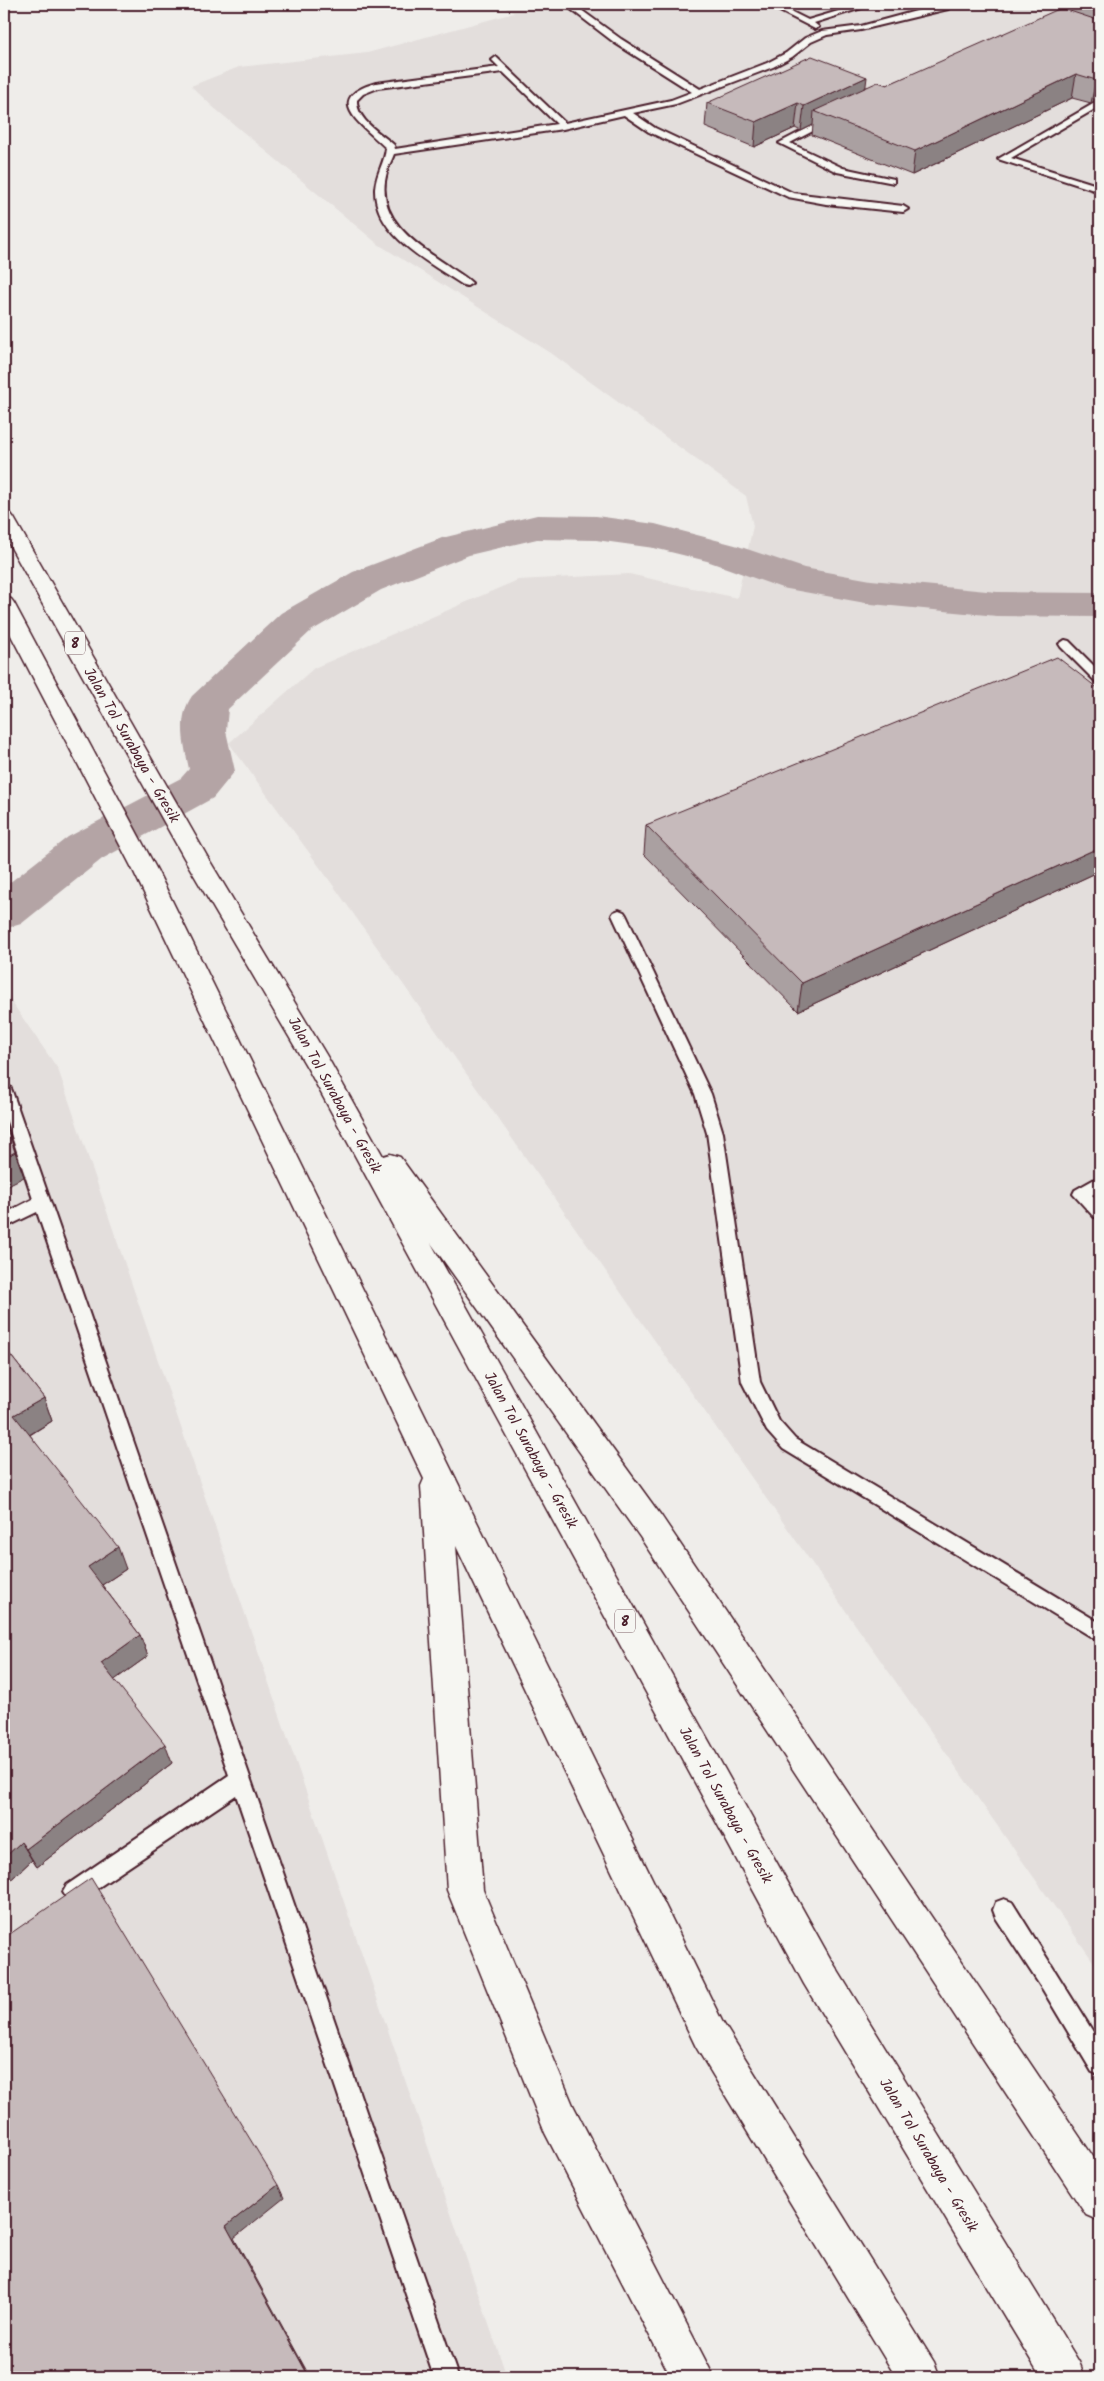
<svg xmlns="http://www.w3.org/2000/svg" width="1104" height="2381" font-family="Kalam,sans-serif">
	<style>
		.built { fill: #e3dedc }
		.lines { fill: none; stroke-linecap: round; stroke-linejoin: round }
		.river { fill: #b4a4a5; fill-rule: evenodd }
		.service-casing { stroke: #4a1f2b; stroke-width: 4 }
		.motorway-casing { stroke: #4a1f2b; stroke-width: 3 }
		.service { fill: #f6f6f2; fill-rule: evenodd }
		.motorway { fill: #f6f6f2; fill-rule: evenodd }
		.wall { fill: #aaa0a1; stroke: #4a1f2b }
		.shaded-wall { fill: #8b8283; stroke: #4a1f2b }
		.building { fill: #c6babb; stroke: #4a1f2b }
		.labels { text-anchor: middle; stroke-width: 4; stroke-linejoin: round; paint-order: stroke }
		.shield { fill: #f6f6f2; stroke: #7e6067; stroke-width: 1 }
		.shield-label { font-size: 14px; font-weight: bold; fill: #4a1f2b }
		.street-label { font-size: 15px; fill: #4a1f2b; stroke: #f6f6f2 }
	</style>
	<rect width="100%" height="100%" fill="#efedea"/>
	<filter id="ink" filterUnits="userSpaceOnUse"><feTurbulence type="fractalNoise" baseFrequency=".02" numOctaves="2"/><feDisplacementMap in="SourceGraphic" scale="10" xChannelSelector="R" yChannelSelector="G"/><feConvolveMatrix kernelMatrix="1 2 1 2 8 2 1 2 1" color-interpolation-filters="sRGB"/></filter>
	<g filter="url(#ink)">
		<path class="built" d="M499,4h601v1967l-762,-1079 -109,-149 85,-75 204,-88 111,-6 108,24 16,-72 -7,-30 -195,-143 -173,-109 -165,-137 -22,-21 48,-19 128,-14 147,-40z
			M4,991l54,78 449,1308h-503z"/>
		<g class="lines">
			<path class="river" d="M537,515l59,1 59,8 80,21 69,23 67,12 126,12 103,1v24l-103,-1 -126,-12 -89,-16 -75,-27 -53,-13 -58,-8 -59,-1 -68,16 -88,35 -70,41 -83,78 -2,22 9,40 -22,27 -111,61 -81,65 -17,5v-42l64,-50 113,-59 8,-9c-5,-25 -12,-51 3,-73l89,-83 72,-41 89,-34z"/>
			<defs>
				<path id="service" d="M564,4h9l48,35 79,50 67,-26 19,-10 19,-15 17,-7 39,-5 81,-22h8l-2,5 -87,21 -34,5 -16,7 -19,15 -19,10 -97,37 -43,9 22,15 138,65 110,13 5,3 -5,3 -77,-8 -38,-7 -139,-65 -25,-17 -61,14 -169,25c-2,6 -6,12 -7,18 -13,45 27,71 60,93 8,6 18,11 25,18l-5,3 -4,-1c-33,-22 -89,-50 -88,-96 1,-16 10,-27 11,-41 -22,-22 -66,-49 -10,-65l123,-16 -7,-7 4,-3 69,66 106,-23 21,-8 -77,-49zM503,72l54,52 -162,25 -1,-4c-13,-12 -38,-25 -37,-45l6,-6 15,-6z
					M766,4h10l32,16 54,-16h12l-60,19 5,4 -4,2z
					M1076,4h10l-36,17 -7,-2z
					M1100,100v6l-89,52 89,28v6l-102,-33z
					M829,117l7,2 -46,24 53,25 51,11v4l-57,-11 -58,-29z
					M1065,640l4,1 31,31v11l-4,-1 -35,-35 -2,-3z
					M619,910l5,2 2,3 85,179 12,39 37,249 19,39 16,18 305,184v19l-317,-193 -16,-18 -25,-49 -35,-249 -12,-39 -83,-179 2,-3z
					M4,1085l6,2 2,4 446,1286h-24l-198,-582 -155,104 -7,4 -7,-4 -4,-7 4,-7 162,-110 -192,-563 -33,16v-14l29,-15 -29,-86z
					M1100,1176v14l-8,5 8,7v16l-6,-1 -21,-23 2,-4z
					M1004,1899l8,3 88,141v32l-8,-3 -49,-82 -47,-72 -3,-8 3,-8z"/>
				<path id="motorway" d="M4,512l7,2 3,4 194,340 120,200 55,98 7,-2 10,3 262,360 438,650v54l-14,-6 -446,-678 -209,-294 399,715 249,404 6,15h-44l-237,-393 -496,-915 -124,-211 -180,-323z
					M4,597l7,2 3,4 143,267 565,1151 212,341 6,15h-44l-200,-330 -240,-501 27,344 90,215 141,272h-43l-126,-244 -98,-243 -26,-404 3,-7 -291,-609 -129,-248z"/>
			</defs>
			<use href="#service" class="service-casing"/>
			<use href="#motorway" class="motorway-casing"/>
			<use href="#service" class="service"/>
			<use href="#motorway" class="motorway"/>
		</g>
		<path class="wall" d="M1072,4h28v94l-9,5 -19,-5 -160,77 -100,-40 1,-10 -12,6 -6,-3 -41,19 -49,-20 2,-24 180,-18 184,-74z
			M1100,690v181l-302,140 -154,-157 2,-29z
			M4,1347l40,51 8,23 -22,14 96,134 -24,16 38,50 8,21 -34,24 58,83 -135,104 -5,-7 -28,26z"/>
		<path class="shaded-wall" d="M1076,74l-4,24 -160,77 3,-24z
			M867,77l-3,24 -50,10 -1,14 -12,6 3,-25z
			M1100,77v21l-9,5 5,-23z
			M798,103l-3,25 -41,19 2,-25z
			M1100,847v24l-302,140 4,-28z
			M15,1152l9,25 -20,10v-29z
			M44,1398l8,23 -28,17 -10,-23z
			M118,1547l8,22 -30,20 -8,-22z
			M140,1635l8,21 -39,28 -8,-21z
			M165,1744l7,19 -135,104 -11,-18z
			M21,1842l11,18 -28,26v-28z
			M278,2185l6,13 -50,40 76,139h-1l-83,-151z"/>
		<path class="building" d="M1076,4h24v9z
			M1061,8l39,13v56l-4,3 -20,-6 -161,77 -101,-40 64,-29 9,3z
			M812,56l55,21 -63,29 -6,-3 -42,19 -49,-19z
			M1057,657l43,33v157l-298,136 -156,-158z
			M4,1120l11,32 -11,6z
			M4,1347l40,51 -30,17 104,132 -30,20 52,68 -39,28 64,81 -139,105 -5,-7 -17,16z
			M91,1878l187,307 -52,41 83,151h-305v-439z"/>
	</g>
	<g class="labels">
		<g class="shield">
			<rect x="65" y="631.5" width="20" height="23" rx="4"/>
			<rect x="615" y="1609.5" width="20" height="23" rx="4"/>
		</g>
		<g class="shield-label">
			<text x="75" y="648">8</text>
			<text x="625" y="1626">8</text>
		</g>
		<g class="street-label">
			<text transform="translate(132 745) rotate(60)" y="5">Jalan Tol Surabaya - Gresik</text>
			<text transform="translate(335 1095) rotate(61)" y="5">Jalan Tol Surabaya - Gresik</text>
			<text transform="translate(531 1450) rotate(61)" y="5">Jalan Tol Surabaya - Gresik</text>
			<text transform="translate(726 1805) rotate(61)" y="5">Jalan Tol Surabaya - Gresik</text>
			<text transform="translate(929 2155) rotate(59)" y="5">Jalan Tol Surabaya - Gresik</text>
		</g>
	</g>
	<rect width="1104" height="2381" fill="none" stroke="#f6f6f2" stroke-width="20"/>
	<rect x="10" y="10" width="1084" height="2361" fill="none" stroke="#4a1f2b" stroke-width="2" filter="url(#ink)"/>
</svg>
